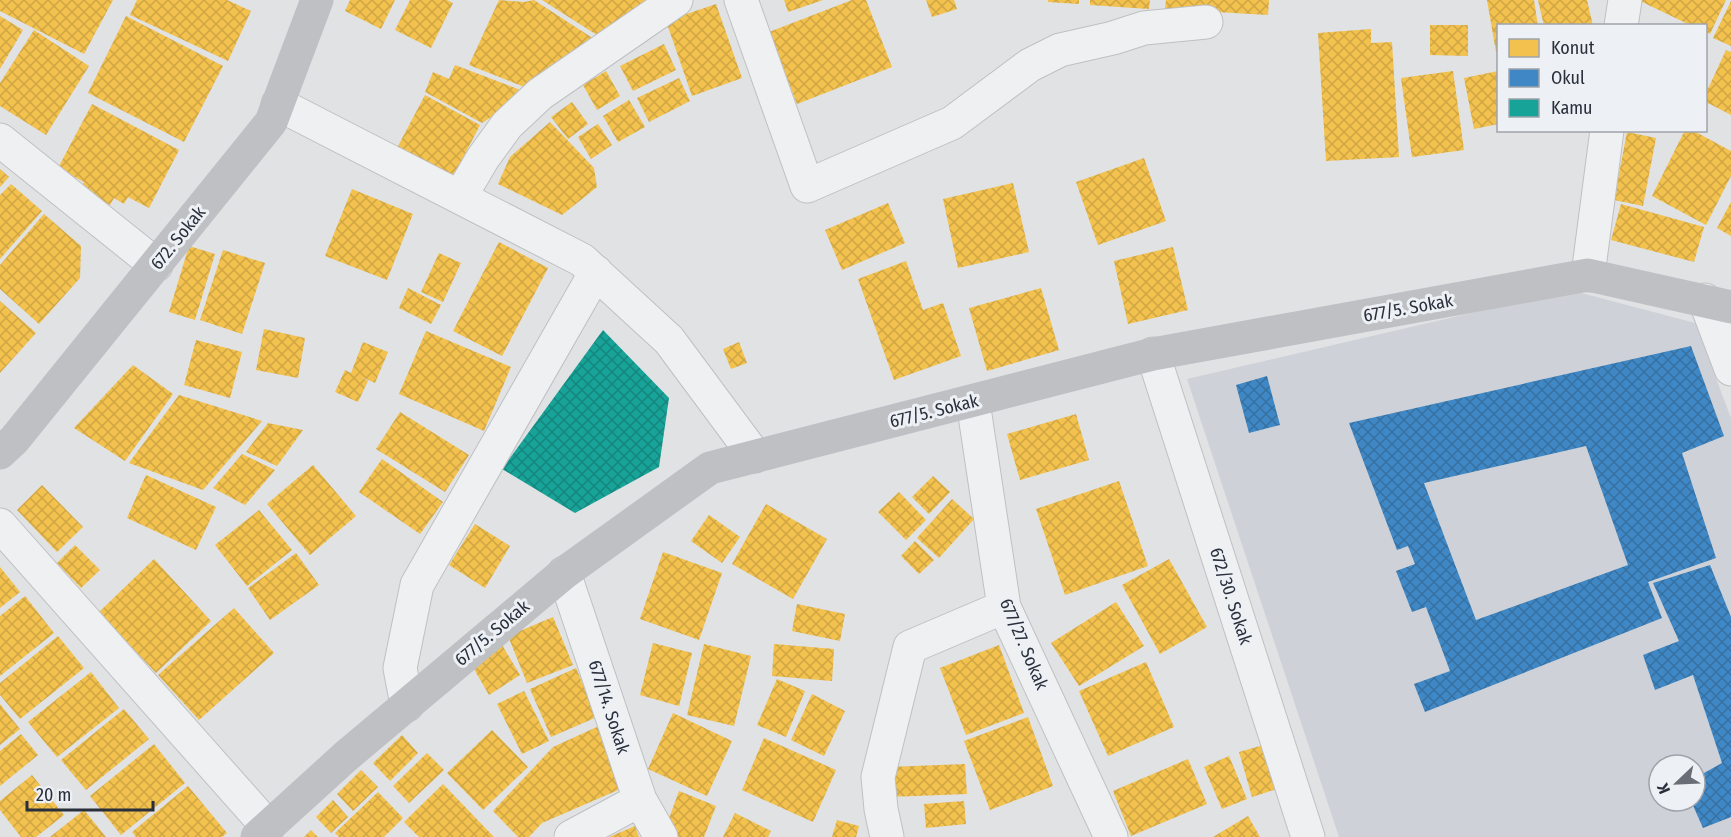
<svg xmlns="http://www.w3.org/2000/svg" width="1731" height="837" font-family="'Fira Sans Condensed',sans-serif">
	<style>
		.built { fill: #ced1d7; fill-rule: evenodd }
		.homes { fill: url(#homes-cross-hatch) }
		.schools { fill: url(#schools-cross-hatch); fill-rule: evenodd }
		.public { fill: url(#public-cross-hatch) }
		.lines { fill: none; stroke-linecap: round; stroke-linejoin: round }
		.street-casing { stroke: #bec0c2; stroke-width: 35 }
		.street { stroke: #eff0f1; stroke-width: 33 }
		.secondary { stroke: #bec0c4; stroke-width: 33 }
		.labels { text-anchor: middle; stroke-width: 6; stroke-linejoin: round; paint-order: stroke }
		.street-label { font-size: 18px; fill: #292f3b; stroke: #edf0f4 }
	</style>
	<defs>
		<pattern id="homes-cross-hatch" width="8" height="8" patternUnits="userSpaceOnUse" patternTransform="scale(1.5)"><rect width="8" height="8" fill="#f2c14e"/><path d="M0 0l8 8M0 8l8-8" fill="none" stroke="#d0a645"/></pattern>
		<pattern id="schools-cross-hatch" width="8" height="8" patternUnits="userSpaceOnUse" patternTransform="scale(1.5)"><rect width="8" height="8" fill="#3f88c5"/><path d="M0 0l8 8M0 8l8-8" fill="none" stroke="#3570a1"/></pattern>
		<pattern id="public-cross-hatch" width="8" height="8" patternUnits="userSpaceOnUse" patternTransform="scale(1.5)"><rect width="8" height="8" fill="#17a398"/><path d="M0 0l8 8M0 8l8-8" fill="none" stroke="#15857d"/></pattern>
	</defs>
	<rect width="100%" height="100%" fill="#e0e2e4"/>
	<path class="built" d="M1570,290l125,33 36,95v419h-392l-152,-458zM1659,765h36v36h-36z"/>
	<path class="homes" d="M0,0h113l-29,54 -84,-43z
		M137,0h90l24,11 -23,50 -98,-46z
		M350,0h45l-14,29 -36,-18z
		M410,0h37l6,3 -22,45 -36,-18z
		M499,0l25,2 10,-2 60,39 -62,51 -63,-25z
		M542,0h105l-47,37z
		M784,0h39l-35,12z
		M852,0h14l26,67 -95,37 -28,-72z
		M926,0h28l3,9 -25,8z
		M1048,0h31v4l-31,-2z
		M1090,0h60l-1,9 -59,-4z
		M1166,0h103l-1,15 -103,-6z
		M1487,0h47l4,26h-40v25l-2,1z
		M1538,0h49l6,26h-49z
		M1638,0h88l-16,34 -4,-2v-6h-14z
		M1731,1v45l-18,-8z
		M716,4l26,74 -50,18 -26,-75z
		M0,16l23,14 -23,39z
		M126,16l97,50 -39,76 -96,-49z
		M1430,25h38v31l-38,-1z
		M1371,29v14l21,-1 7,115 -73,4 -8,-128z
		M34,30l55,36 -43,69 -46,-29v-23z
		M664,44l12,26 -43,21 -13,-25z
		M1726,50l5,2v63l-25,-13v-9z
		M455,65l73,28 -46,30 -57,-31 8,-20 16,7z
		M606,71l14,25 -23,14 -14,-25z
		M1453,71l11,79 -52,7 -11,-79z
		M1498,71v53l-24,5 -10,-51z
		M679,78l11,23 -41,21 -12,-24z
		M425,95l55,30 -27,52 -56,-29z
		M629,100l16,27 -27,15 -15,-26z
		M572,102l16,22 -20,15 -17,-22z
		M92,104l87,46 -30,58 -21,-11 -4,7 -10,-6 -4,7 -30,-16 4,-7 -26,-14z
		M550,122l44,46 3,19 -35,28 -64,-31 12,-27z
		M598,124l14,21 -21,14 -13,-22z
		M1685,130h7l39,21v25l-25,49 -54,-29z
		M1627,132l29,6 -13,68 -29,-6z
		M1144,158l22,63 -68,24 -22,-63z
		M0,169l9,8 -9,10z
		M1013,183l16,69 -71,16 -15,-69z
		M11,184l31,27 -42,48v-64z
		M352,189l61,25 -26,66 -62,-24z
		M1731,202v34l-14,-8z
		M888,203l17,40 -63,27 -17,-40z
		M1621,204l83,23 -10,35 -83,-22z
		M44,214l37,32 -1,32 -41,46 -39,-35v-24z
		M499,242l49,26 -46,88 -49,-25z
		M189,246l26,8 -20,66 -26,-8z
		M1173,247l15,63 -60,14 -14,-63z
		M223,250l42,13 -23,71 -42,-14z
		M439,253l22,10 -18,39 -22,-10z
		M906,261l17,49 20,-7 18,53 -67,24 -36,-101z
		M408,288l33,17 -10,19 -32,-16z
		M1041,288l18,62 -72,21 -18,-63z
		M0,301l36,32 -36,40z
		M264,329l41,9 -7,40 -42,-8z
		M426,331l85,36 -27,64 -85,-37z
		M196,340l46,12 -12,46 -46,-13z
		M363,342l25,10 -13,31 -13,-6 6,4 -10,21 -23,-10 10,-22 6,3z
		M739,342l8,21 -16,6 -8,-20z
		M133,365l40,29 -48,67 -51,-33z
		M179,395l83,26 -59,69 -74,-27z
		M400,412l69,43 -24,37 -69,-43z
		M1076,414l13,46 -69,20 -13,-46z
		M268,423l35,7 -26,36 -31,-14z
		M242,454l33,16 -30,35 -32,-17z
		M382,459l61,43 -23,32 -61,-42z
		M313,465l43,51 -46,39 -43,-51z
		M146,475l70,32 -20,43 -69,-32z
		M933,476l17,16 -21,22 -17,-17z
		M1119,481l29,85 -83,29 -29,-86z
		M42,485l41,42 -26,25 -40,-42z
		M899,492l27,28 -20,20 -28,-28z
		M952,499l22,20 -35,39 -22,-20z
		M766,504l61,35 -34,60 -61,-35z
		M259,510l33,40 -45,36 -32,-41z
		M709,515l31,22 -18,26 -31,-22z
		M475,524l35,22 -25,42 -36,-23z
		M915,541l19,19 -15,14 -18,-18z
		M75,545l25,25 -19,18 -24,-25z
		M663,552l59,21 -23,67 -59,-21z
		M296,553l23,32 -49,35 -22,-32z
		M154,559l57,62 -55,52 -57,-61z
		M1169,559l38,68 -47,27 -38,-69z
		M0,567l20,25 -20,16z
		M25,596l29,37 -54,43v-60z
		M1116,602l28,44 -65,40 -28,-43z
		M797,604l48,10 -5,27 -48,-10z
		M234,608l40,45 -75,67 -41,-45z
		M553,617l20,48 -46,18 -19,-47z
		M58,636l26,32 -64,51 -20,-24v-12z
		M653,643l39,10 -13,53 -39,-11z
		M704,644l47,12 -17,70 -47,-11z
		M774,644l60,5 -2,32 -60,-5z
		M502,645l18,30 -31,20 -18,-31z
		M999,645l25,68 -58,22 -26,-67z
		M1146,662l28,65 -66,29 -29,-65z
		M576,668l21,49 -46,20 -21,-48z
		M91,672l28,36 -62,49 -29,-35z
		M777,679l28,12 -19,46 -29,-12z
		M524,691l25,50 -27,13 -25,-50z
		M812,694l33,17 -21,45 -33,-16z
		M0,704l20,25 -20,16z
		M124,709l25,30 -63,51 -25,-30z
		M673,713l59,28 -25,55 -59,-27z
		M1028,717l25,69 -63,24 -26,-69z
		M599,726l26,61 -83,36 -13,14h-11l-25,-26 60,-64z
		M492,730l36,37 -45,43 -36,-37z
		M21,734l17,21 -38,31v-35z
		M402,735l16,18 -28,28 -17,-18z
		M764,738l72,32 -23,52 -71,-32z
		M154,744l31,39 -64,52 -31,-39z
		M1267,744l13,44 -28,9 -13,-45z
		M427,753l17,17 -35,33 -16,-17z
		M1229,756l18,43 -25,10 -18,-42z
		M1188,759l19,45 -76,32 -18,-45z
		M965,764l2,30 -78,3 -1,-30z
		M361,770l17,17 -25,24 -16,-17z
		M32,775l32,40 -28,22h-15l-21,-27v-9z
		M443,784l51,53h-75l-15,-15z
		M188,786l39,47 -5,4h-86l-4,-5z
		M679,791l37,15 -12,31h-27l-13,-5z
		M378,792l25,26 -19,19h-45l-4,-4z
		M333,800l15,17 -17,16 -15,-16z
		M964,801l2,23 -40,4 -2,-24z
		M84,810l22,27h-56z
		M735,813l36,18 -3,6h-45z
		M1248,816l12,21h-47z
		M837,820l22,6 -3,11h-24z
		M635,826l4,11h-30z
		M311,830l7,7h-14z"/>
	<path class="schools" d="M1691,346l33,90 -42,17 34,105 -68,24 14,36 -237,94 -11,-28 36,-13 -24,-64 -14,5 -16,-41 19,-7 -7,-18 -11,4 -48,-127zM1586,446l42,119 -152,55 -52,-137z
		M1267,376l13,49 -31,8 -13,-48z
		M1710,565l21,52v200l-28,11 -12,-27h4v-23l27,-15 -29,-88 -38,15 -12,-35 36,-14 -26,-58z"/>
	<path class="public" d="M603,330l66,68 -10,69 -84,46 -73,-44z"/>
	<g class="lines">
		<defs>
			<path id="street" d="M741,0l66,186 145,-63 78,-58 30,-15 53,-12 31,-10 62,-6
				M1621,26l4,-26
				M278,104l304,156 87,80 86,116
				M0,140l156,125
				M460,197l23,-39 24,-33 33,-31 136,-94
				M1588,275l19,-145
				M1705,300l26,69
				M1153,354l155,483
				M973,402l31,205 107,230
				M0,525l268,302
				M564,573l76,227 21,37
				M407,705l-7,-37 17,-83 179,-313
				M571,837l69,-37
				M887,837l-6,-28 -3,-32 32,-130 94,-40"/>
		</defs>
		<use href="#street" class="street-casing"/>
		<use href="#street" class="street"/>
		<path class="secondary" d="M0,453l14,-13 257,-318 46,-122
			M257,837l88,-80 219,-184 146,-105 443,-114 435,-79 143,32"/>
	</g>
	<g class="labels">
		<g class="street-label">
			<text transform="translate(178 238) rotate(-51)" y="6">672. Sokak</text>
			<text transform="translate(1408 308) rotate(-10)" y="6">677/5. Sokak</text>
			<text transform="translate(934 411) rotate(-14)" y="6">677/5. Sokak</text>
			<text transform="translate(1231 596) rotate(72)" y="6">672/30. Sokak</text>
			<text transform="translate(492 633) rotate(-40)" y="6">677/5. Sokak</text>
			<text transform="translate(1024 644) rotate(67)" y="6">677/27. Sokak</text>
			<text transform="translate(609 707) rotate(72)" y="6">677/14. Sokak</text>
		</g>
	</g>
	<rect x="1497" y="24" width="210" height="108" fill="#edf0f4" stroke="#9fa3aa" stroke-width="1.5"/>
	<rect x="1509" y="39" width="30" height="18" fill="#f2c14e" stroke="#9fa3aa" stroke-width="1.5"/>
	<text x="1551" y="54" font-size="18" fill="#292f3b">Konut</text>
	<rect x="1509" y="69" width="30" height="18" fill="#3f88c5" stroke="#9fa3aa" stroke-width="1.5"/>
	<text x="1551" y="84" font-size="18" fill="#292f3b">Okul</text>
	<rect x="1509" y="99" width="30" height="18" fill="#17a398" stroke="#9fa3aa" stroke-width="1.5"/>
	<text x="1551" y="114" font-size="18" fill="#292f3b">Kamu</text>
	<g transform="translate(1677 783) rotate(247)"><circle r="28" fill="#edf0f4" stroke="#9fa3aa" stroke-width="1.5"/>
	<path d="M0-4.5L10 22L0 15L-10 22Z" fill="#696e76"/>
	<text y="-9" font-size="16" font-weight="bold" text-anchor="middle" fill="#292f3b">K</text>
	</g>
	<path d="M27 801v9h126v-9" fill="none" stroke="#292f3b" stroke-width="3"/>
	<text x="36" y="801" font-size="18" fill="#292f3b" stroke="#edf0f4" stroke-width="4.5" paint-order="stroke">20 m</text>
</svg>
